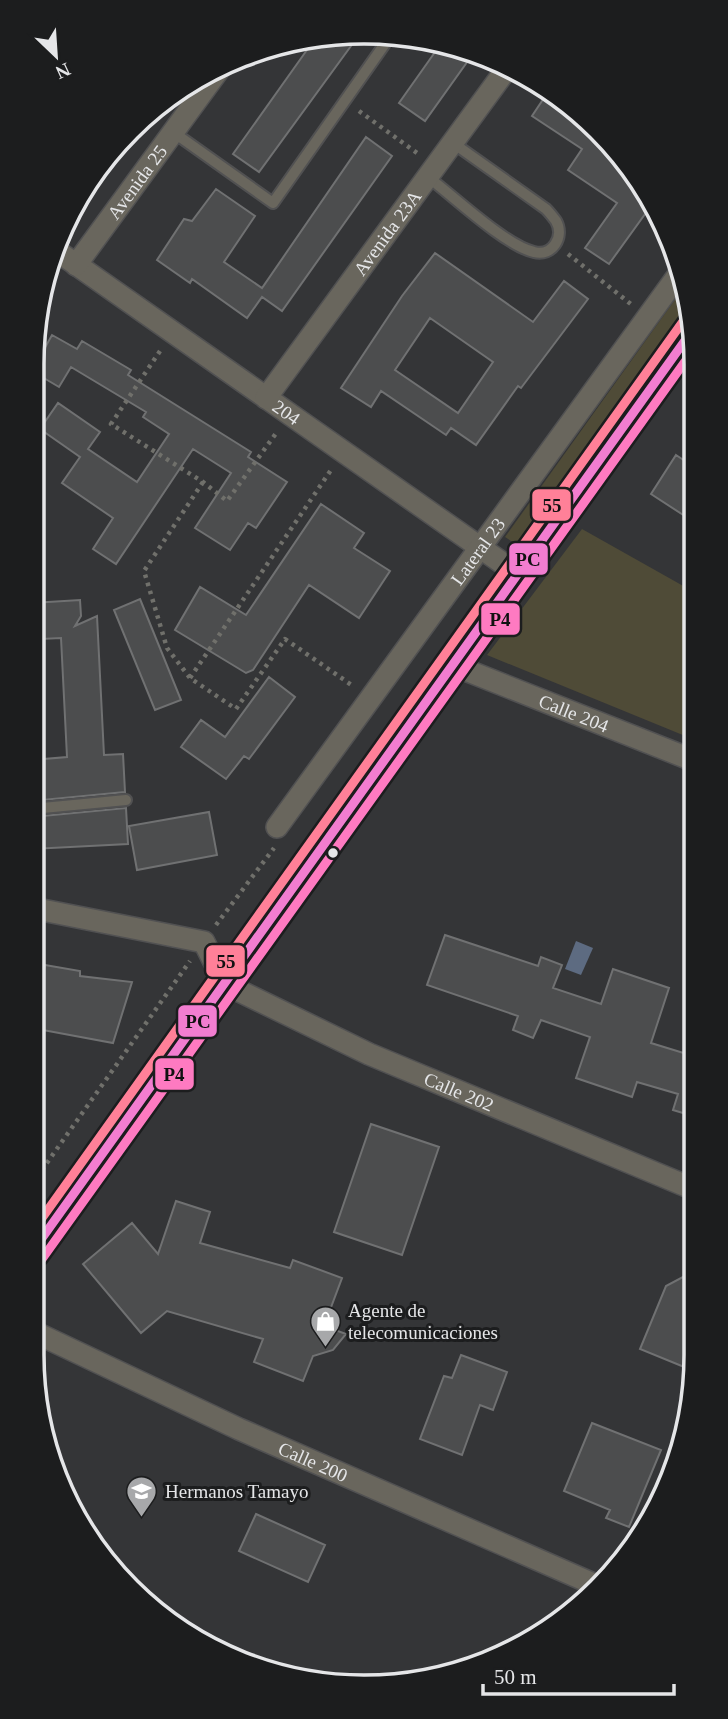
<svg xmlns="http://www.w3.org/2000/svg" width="728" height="1719" font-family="'Times New Roman',serif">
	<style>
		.green { fill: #4f4b37 }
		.water { fill: #5d6b81 }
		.building { fill: #4c4d4e; stroke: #707172; stroke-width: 2; fill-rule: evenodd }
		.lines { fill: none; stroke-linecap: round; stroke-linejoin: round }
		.service-casing { stroke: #515152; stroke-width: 14 }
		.minor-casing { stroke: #515152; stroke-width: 24 }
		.primary-casing { stroke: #515152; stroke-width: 35 }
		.path { stroke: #70706b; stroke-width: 4.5; stroke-dasharray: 3.5 5; stroke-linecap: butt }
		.service { stroke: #69665d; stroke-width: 10 }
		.minor { stroke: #69665d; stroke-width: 21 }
		.primary { stroke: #717065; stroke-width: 32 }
		.bus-1-casing { stroke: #1c1d1e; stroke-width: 14 }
		.bus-2-casing { stroke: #1c1d1e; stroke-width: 14 }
		.bus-3-casing { stroke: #1c1d1e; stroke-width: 14 }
		.bus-1 { stroke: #f27dd0; stroke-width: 9 }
		.bus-2 { stroke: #fe7ac1; stroke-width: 9 }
		.bus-3 { stroke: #ff8098; stroke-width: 9 }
		.bus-dot { fill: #e5e6e8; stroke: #1c1d1e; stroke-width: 2.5 }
		.labels { text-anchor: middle; stroke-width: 6; stroke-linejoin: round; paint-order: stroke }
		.street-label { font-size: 19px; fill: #e5e6e8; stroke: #1c1d1e }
		.poi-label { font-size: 19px; fill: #e5e6e8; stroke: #1c1d1e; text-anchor: start }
		.rim { fill: none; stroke: #e5e6e8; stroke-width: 3.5 }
		.line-badge { stroke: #1c1d1e; stroke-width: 2.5 }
		.pale-badge-label { font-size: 19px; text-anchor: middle; font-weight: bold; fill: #111 }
	</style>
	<rect width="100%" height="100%" fill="#343537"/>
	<path class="green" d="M684,287l5,18 -172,240 -12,-8z
		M582,529l112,63 1,148 -208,-85z"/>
	<path class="water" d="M576,941l17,7 -12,27 -16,-6z"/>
	<path class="building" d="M342,32l17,3 -100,137 -26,-18 81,-114z
		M440,45l35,6 -50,70 -26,-18z
		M548,92l66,53 39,58 -44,61 -24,-16 32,-45 -49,-33 14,-21 -50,-33z
		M366,137l26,19 -110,155 -20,-14 -15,21 -55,-39 -2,4 -33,-23 27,-41 8,2 24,-32 39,27 -31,46 38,26z
		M435,253l98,69 31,-41 24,18 -67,89 -3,-2 -42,59 -25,-17 -5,7 -65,-44 -10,16 -30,-19 61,-92zM430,318l63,44 -35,51 -63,-43z
		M52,335l25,14 5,-8 49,29 -3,5 123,77 -3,5 39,25 -31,46 -8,-5 -18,27 -35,-22 36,-55 -38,-24 -77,115 -23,-15 20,-31 -51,-35 18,-26 -40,-28 18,-26 42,29 -12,17 49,33 32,-48 -26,-17 3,-5 -75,-45 -12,20 -27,-16z
		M676,455l18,12v55l-43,-28z
		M321,504l43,29 -10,15 36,23 -31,47 -50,-33 -56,85 -7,3 -71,-43 25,-43 46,28z
		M140,599l41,101 -26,10 -41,-100z
		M80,600l1,16 -6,10 22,-10 7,139 19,-1 2,38 -93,9v-41l35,-3 -6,-119 -20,1 -1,-4 -8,1v-33z
		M269,677l26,20 -46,62 -5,-3 -18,23 -45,-32 20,-27 24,17z
		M126,808l2,36 -96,5v-32z
		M209,812l8,43 -80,15 -8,-44z
		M445,935l93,31 3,-9 21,8 -9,23 48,16 12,-35 56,19 -18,55 39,12 6,-1v63l-23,-7 5,-16 -41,-12 -5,15 -56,-19 14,-41 -49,-17 -8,18 -20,-8 5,-14 -91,-31z
		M45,965l35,6v5l52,6 -19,61 -81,-15z
		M371,1124l68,23 -37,108 -68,-23z
		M176,1201l34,11 -10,31 90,25 3,-8 49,18 -18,48 22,8 -13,16 -20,6 -10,25 -49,-19 9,-23 -96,-28 -26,22 -58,-69 49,-41 26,31z
		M696,1270v85l-2,16 -54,-22 26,-63z
		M461,1355l46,17 -14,38 -13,-5 -18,50 -42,-16 24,-63 8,2z
		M592,1423l69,27 -32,77 -23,-9 4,-8 -46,-19z
		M256,1514l69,31 -17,37 -69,-31z"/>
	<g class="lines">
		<defs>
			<path id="service" d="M173,132l100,71 116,-165
				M428,177c25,19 78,69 106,75 18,5 31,-15 22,-31 -3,-4 -7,-9 -10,-12l-93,-66
				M32,809l94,-9"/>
			<g id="minor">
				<path id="s1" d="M54,249l464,325"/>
				<path id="s2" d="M76,265l147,-201"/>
				<path id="s3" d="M266,398l242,-331"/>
				<path id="s4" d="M453,665l242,96"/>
				<path id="s5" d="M277,827l402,-553"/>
				<path id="s6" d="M32,908l172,34 21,42 144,70 327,136"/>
				<path id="s7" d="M32,1331l207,98 359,157"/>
			</g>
			<path id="primary" d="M32,1252l662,-925"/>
		</defs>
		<use href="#service" class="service-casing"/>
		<use href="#minor" class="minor-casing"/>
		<use href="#primary" class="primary-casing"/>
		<path class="path" d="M359,111l58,42
			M568,254l64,51
			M160,351l-49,73 92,58 24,19 50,-69
			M203,482l-59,89 23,77 23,30 46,31 49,-70 68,47
			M190,678l141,-208
			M216,925l58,-77
			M32,1184l158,-223"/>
		<use href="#service" class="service"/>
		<use href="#minor" class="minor"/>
		<use href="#primary" class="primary"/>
		<defs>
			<path id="bus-1" d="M32,1252l662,-924"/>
			<path id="bus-2" d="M42,1259l652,-910"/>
			<path id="bus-3" d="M32,1232l652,-912"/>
		</defs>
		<use href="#bus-1" class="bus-1-casing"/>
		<use href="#bus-2" class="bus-2-casing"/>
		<use href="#bus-3" class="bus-3-casing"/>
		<use href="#bus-1" class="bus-1"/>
		<use href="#bus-2" class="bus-2"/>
		<use href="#bus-3" class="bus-3"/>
	</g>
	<defs>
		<symbol id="shop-pin" viewBox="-11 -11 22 30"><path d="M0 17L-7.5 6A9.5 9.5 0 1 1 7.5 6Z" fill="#a7a8aa" stroke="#1c1d1e"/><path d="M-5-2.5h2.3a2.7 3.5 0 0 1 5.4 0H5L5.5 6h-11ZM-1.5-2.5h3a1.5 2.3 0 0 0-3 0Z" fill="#fff"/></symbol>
		<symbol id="university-pin" viewBox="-11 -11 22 30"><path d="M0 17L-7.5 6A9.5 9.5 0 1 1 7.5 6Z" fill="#a7a8aa" stroke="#1c1d1e"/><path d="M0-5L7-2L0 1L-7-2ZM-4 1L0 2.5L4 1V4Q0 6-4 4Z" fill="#fff"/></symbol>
	</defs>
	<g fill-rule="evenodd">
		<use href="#shop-pin" x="308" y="1304" width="35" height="47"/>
		<use href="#university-pin" x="124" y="1474" width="35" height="47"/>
	</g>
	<circle class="bus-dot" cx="333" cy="853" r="6"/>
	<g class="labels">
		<g class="street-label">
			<text dy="7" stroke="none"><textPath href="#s2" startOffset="103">Avenida 25</textPath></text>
			<text dy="7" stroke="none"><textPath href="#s3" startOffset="205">Avenida 23A</textPath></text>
			<text dy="7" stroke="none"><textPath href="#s1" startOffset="284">204</textPath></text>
			<text dy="7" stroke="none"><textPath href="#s5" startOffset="341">Lateral 23</textPath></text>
			<text dy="7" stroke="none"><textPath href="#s4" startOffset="130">Calle 204</textPath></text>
			<text dy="7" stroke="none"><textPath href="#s6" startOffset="480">Calle 202</textPath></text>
			<text dy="7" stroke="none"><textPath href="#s7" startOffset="310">Calle 200</textPath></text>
		</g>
		<g class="poi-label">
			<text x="348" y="1317">Agente de<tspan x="348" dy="22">telecomunicaciones</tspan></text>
			<text x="165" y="1498">Hermanos Tamayo</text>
		</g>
	</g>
	<path d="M0 0H728V1719H0ZM364 44H364A320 320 0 0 1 684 364V1355A320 320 0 0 1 364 1675H364A320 320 0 0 1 44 1355V364A320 320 0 0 1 364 44Z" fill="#1c1d1e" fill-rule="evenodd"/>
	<path class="rim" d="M364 44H364A320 320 0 0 1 684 364V1355A320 320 0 0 1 364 1675H364A320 320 0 0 1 44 1355V364A320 320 0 0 1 364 44Z"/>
	<g class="line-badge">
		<rect x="531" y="488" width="41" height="34" rx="7" fill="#ff8098"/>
		<rect x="508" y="542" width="41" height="34" rx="7" fill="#f27dd0"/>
		<rect x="480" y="602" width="41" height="34" rx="7" fill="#fe7ac1"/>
		<rect x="205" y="944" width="41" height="34" rx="7" fill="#ff8098"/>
		<rect x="177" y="1004" width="41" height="34" rx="7" fill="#f27dd0"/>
		<rect x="154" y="1057" width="41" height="34" rx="7" fill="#fe7ac1"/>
	</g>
	<g class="pale-badge-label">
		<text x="552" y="512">55</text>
		<text x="528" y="566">PC</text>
		<text x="500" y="626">P4</text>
		<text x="226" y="968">55</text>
		<text x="198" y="1028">PC</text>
		<text x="174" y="1081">P4</text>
	</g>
	<g transform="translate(56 56) rotate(155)" stroke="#1c1d1e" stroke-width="5" paint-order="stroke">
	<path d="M0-5L12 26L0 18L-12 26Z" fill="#e5e6e8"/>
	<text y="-10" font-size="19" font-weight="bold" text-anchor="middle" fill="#e5e6e8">N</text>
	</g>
	<path d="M483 1684v10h191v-10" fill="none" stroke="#e5e6e8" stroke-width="3.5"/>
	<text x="494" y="1684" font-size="21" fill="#e5e6e8" stroke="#1c1d1e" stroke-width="5" paint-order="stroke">50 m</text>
</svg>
